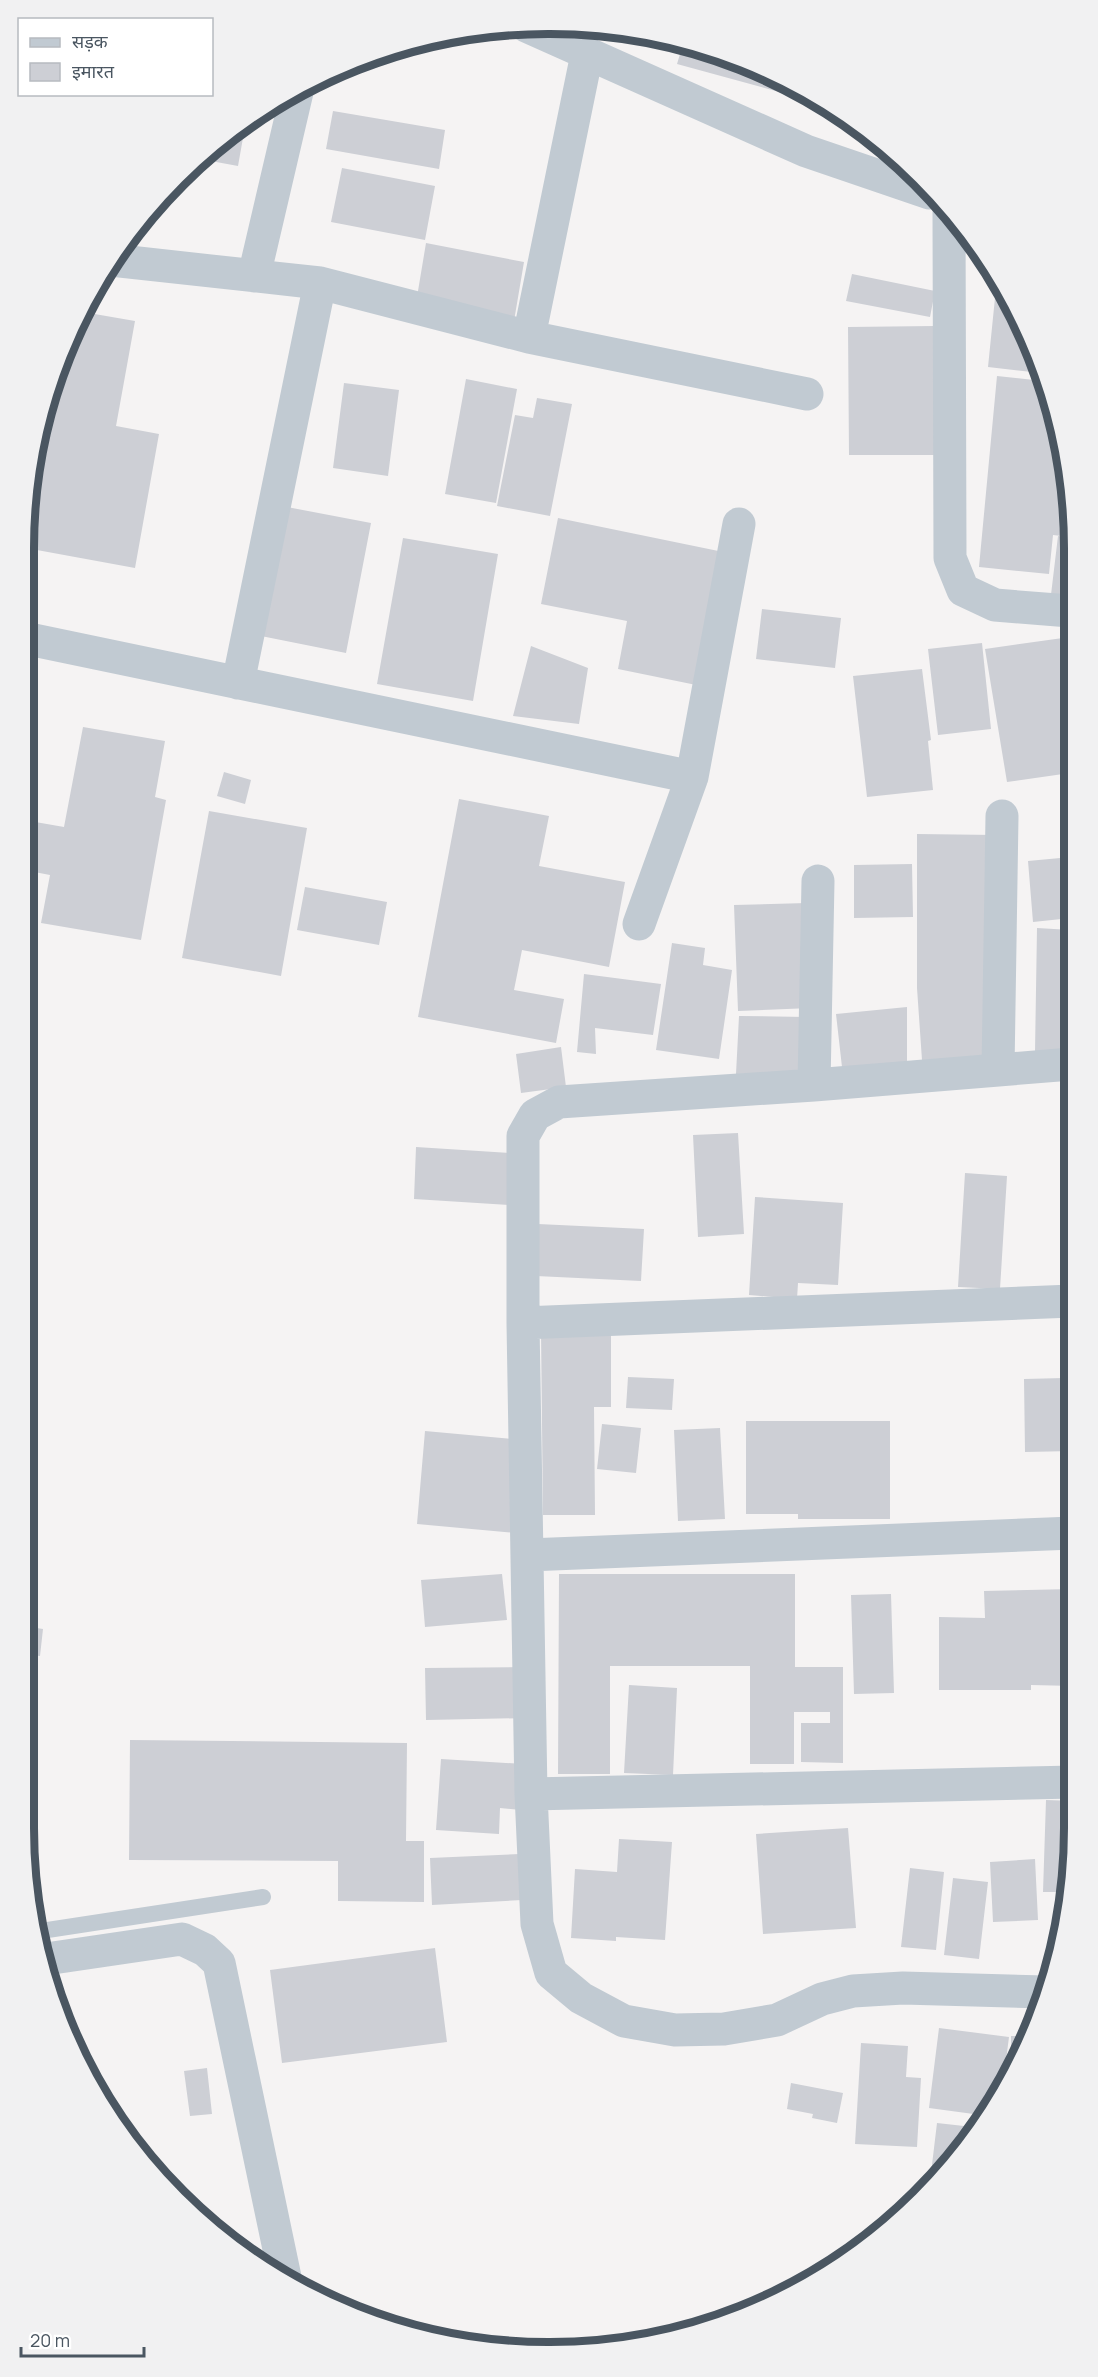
<svg xmlns="http://www.w3.org/2000/svg" width="1098" height="2377" font-family="Manrope,'Noto Sans Devanagari',sans-serif">
	<style>
		.building { fill: #cdcfd5 }
		.lines { fill: none; stroke-linecap: round; stroke-linejoin: round }
		.lane { stroke: #c1cad2; stroke-width: 16 }
		.street { stroke: #c1cad2; stroke-width: 33 }
		.rim { fill: none; stroke: #4a5661; stroke-width: 8 }
	</style>
	<rect width="100%" height="100%" fill="#f5f3f3"/>
	<path class="building" d="M683,44l67,20 62,37 -135,-37z
		M333,111l112,19 -6,39 -113,-20z
		M246,121l-8,45 -38,-7z
		M342,168l93,18 -10,54 -94,-18z
		M426,243l98,19 -10,59 -98,-18z
		M852,274l83,17 -5,26 -84,-16z
		M996,288h4l34,60 7,25 -53,-6z
		M83,312l52,9 -19,105 43,8 -24,134 -109,-20 32,-180 6,-20z
		M934,326l1,129h-86l-1,-128z
		M997,376l46,5 23,87 -2,16h5l1,53 -17,-2 -4,39 -70,-7z
		M466,379l51,10 -21,114 -51,-9z
		M344,383l55,7 -11,86 -55,-8z
		M537,398l35,6 -22,112 -53,-10 18,-91 18,3z
		M287,507l84,16 -25,130 -85,-17z
		M558,518l175,36 -27,133 -88,-18 9,-48 -86,-17z
		M1058,536l12,2v68l-20,-3z
		M403,538l95,16 -25,147 -96,-17z
		M762,609l79,9 -6,50 -79,-9z
		M1070,637v136l-63,9 -22,-133z
		M982,643l9,86 -53,6 -10,-86z
		M531,646l57,22 -9,56 -66,-8z
		M922,669l9,71 -3,1 5,49 -66,7 -14,-121z
		M83,727l82,14 -10,56 11,3 -25,140 -100,-17 9,-48 -26,-5v-50l40,7z
		M224,772l27,8 -6,24 -28,-8z
		M459,799l90,17 -10,50 86,16 -16,85 -87,-17 -8,40 50,9 -8,44 -138,-26z
		M209,811l98,17 -26,148 -99,-18z
		M917,834l79,1 -7,224 -67,1 -5,-72z
		M1071,857v61l-38,4 -5,-61z
		M912,864l1,53 -59,1v-53z
		M305,887l82,15 -8,43 -82,-15z
		M807,903l4,105 -73,3 -4,-106z
		M1037,928l34,2v122h-36z
		M672,943l33,5 -2,17 29,5 -13,89 -63,-9z
		M584,974l77,10 -8,51 -58,-7 1,26 -19,-2z
		M907,1007v58l-65,2 -6,-53z
		M739,1016l67,1 -3,56 -67,1z
		M561,1047l5,40 -45,6 -5,-39z
		M738,1133l6,101 -46,3 -5,-102z
		M416,1147l96,6 -3,52 -95,-6z
		M965,1173l42,3 -7,113 -42,-2z
		M755,1197l88,6 -5,82 -40,-2 -1,16 -48,-4z
		M538,1224l106,5 -3,52 -105,-5z
		M541,1331h70v76h-17l1,108h-52z
		M628,1377l46,2 -2,31 -46,-2z
		M1064,1378l1,46h8v27l-48,1 -1,-73z
		M746,1421h144v98h-92v-5h-52z
		M602,1424l39,4 -5,45 -39,-4z
		M720,1428l5,91 -47,2 -4,-91z
		M425,1431l99,9 -8,93 -99,-9z
		M502,1574l5,46 -82,7 -4,-47z
		M559,1574h236v93h48v96l-42,-1v-39h29v-11h-36v52h-44v-98h-140v108h-52z
		M1073,1589l1,97 -43,-1v5h-92v-73l46,1 -1,-27z
		M891,1594l3,99 -40,1 -3,-99z
		M24,1626l19,3 -3,27 -16,-2z
		M525,1667l2,51 -101,2 -1,-52z
		M629,1685l48,3 -4,87 -49,-2z
		M130,1740l277,3 -1,98h18v61l-86,-1v-40l-209,-1z
		M441,1759l83,5 -3,46 -21,-2 -1,26 -63,-4z
		M1046,1800l28,1 -6,91h-25z
		M848,1828l8,100 -93,6 -7,-100z
		M619,1839l53,3 -7,98 -49,-3v4l-45,-3 4,-69 42,3z
		M520,1854l2,46 -90,5 -2,-47z
		M1035,1859l3,61 -45,2 -3,-60z
		M910,1868l34,4 -8,78 -35,-3z
		M953,1878l35,4 -9,77 -35,-4z
		M435,1948l12,94 -165,21 -12,-93z
		M939,2028l70,9 -5,39 -23,39 -52,-7z
		M1030,2035l-19,31v-30z
		M861,2043l47,3 -2,31 15,1 -4,69 -62,-3z
		M207,2068l5,46 -22,2 -6,-45z
		M791,2083l52,10 -6,30 -25,-5 1,-4 -26,-5z
		M937,2123l36,4 -29,47 -13,-1z"/>
	<g class="lines">
		<path class="lane" d="M41,1931l222,-34"/>
		<path class="street" d="M526,26l280,125 123,42
			M949,213l1,345 13,32 32,15 75,6
			M111,260l209,23
			M254,276l43,-184
			M529,337l278,57
			M24,638l668,139 -53,147
			M238,683l82,-400 209,54 58,-283
			M692,777l47,-253
			M998,1070l4,-254
			M814,1085l4,-204
			M523,1323l549,-22
			M528,1555l545,-22
			M531,1794l543,-12
			M46,1959l136,-20 23,11 14,13 67,319
			M1045,1992l-142,-4 -50,3 -31,8 -45,21 -53,9 -49,1 -51,-9 -43,-23 -30,-25 -14,-49 -6,-130 -8,-471v-187l12,-21 24,-13 255,-17 257,-21"/>
	</g>
	<path d="M0 0H1098V2377H0ZM548 34H550A514 514 0 0 1 1064 548V1828A514 514 0 0 1 550 2342H548A514 514 0 0 1 34 1828V548A514 514 0 0 1 548 34Z" fill="#f1f1f2" fill-rule="evenodd"/>
	<path class="rim" d="M548 34H550A514 514 0 0 1 1064 548V1828A514 514 0 0 1 550 2342H548A514 514 0 0 1 34 1828V548A514 514 0 0 1 548 34Z"/>
	<rect x="18" y="18" width="195" height="78" fill="#ffffff" stroke="#b7bbc0" stroke-width="1.5"/>
	<rect x="30" y="38" width="30" height="9" fill="#c1cad2" stroke="#b7bbc0" stroke-width="1.5"/>
	<text x="72" y="48" font-size="18" fill="#4a5661">सड़क</text>
	<rect x="30" y="63" width="30" height="18" fill="#cdcfd5" stroke="#b7bbc0" stroke-width="1.5"/>
	<text x="72" y="78" font-size="18" fill="#4a5661">इमारत</text>
	<path d="M21 2347v9h123v-9" fill="none" stroke="#4a5661" stroke-width="3"/>
	<text x="30" y="2347" font-size="18" fill="#4a5661" stroke="#ffffff" stroke-width="4.5" paint-order="stroke">20 m</text>
</svg>
